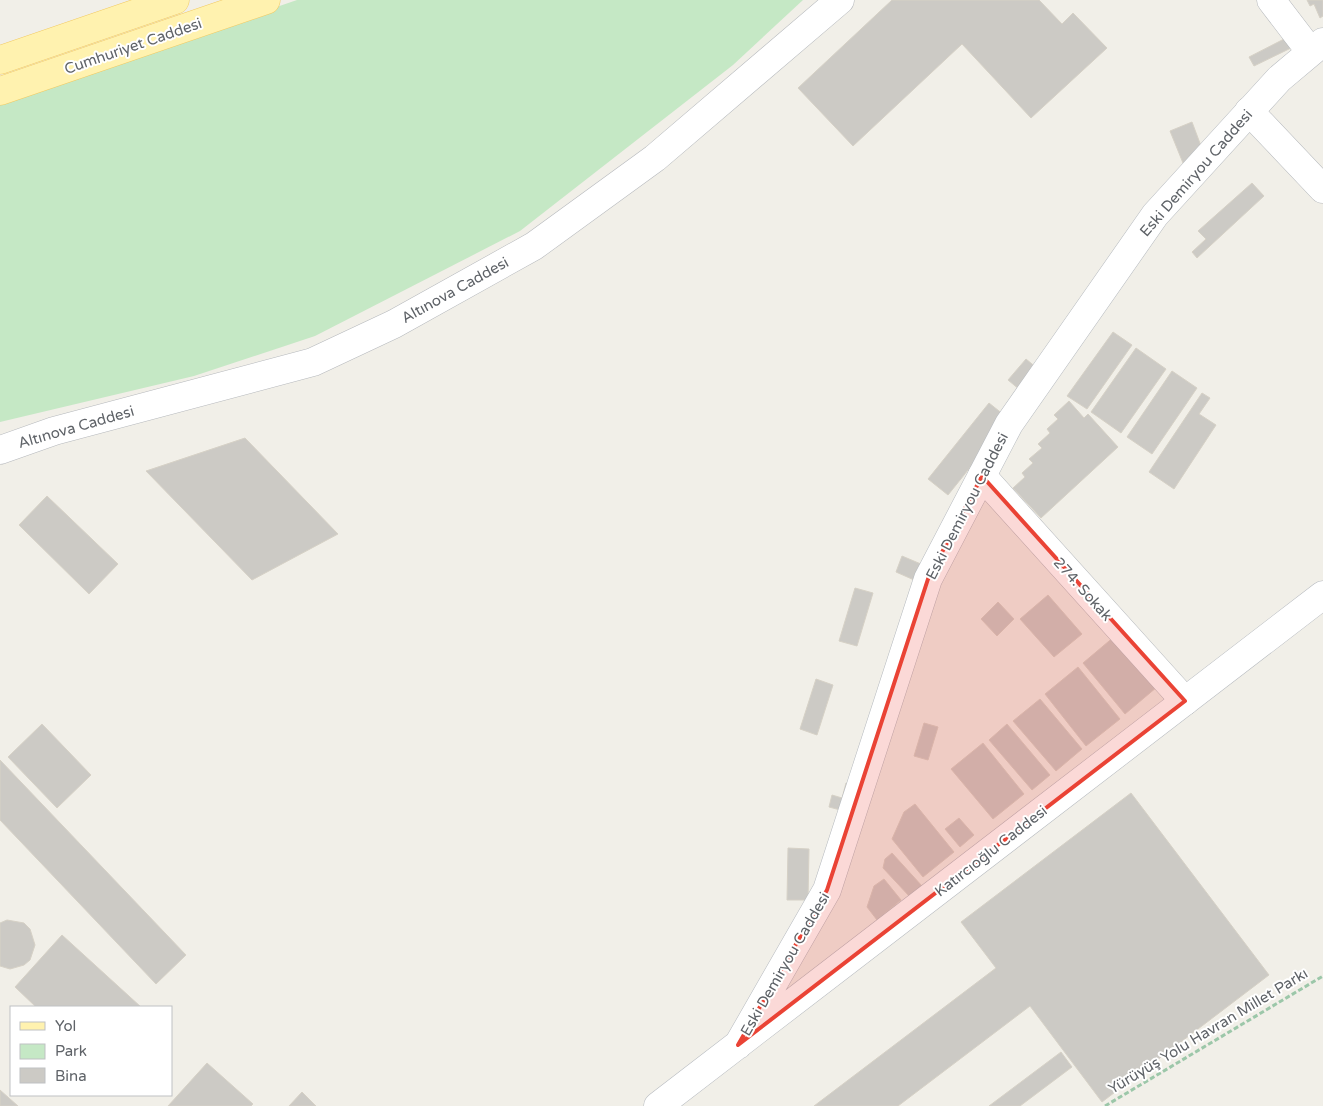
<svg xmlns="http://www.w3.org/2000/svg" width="1323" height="1106" font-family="'Varela Round',sans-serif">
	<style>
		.green { fill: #c5e8c5 }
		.building { fill: #cccac5; stroke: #d6d1c6 }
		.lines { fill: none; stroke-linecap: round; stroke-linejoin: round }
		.minor-casing { stroke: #b5b8bc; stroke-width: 29 }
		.tertiary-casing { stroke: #b5b8bc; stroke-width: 29 }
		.secondary-casing { stroke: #b6babf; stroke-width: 29 }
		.primary-casing { stroke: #f2c960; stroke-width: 29 }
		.path { stroke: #9cc7a9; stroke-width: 3; stroke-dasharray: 5 2.5; stroke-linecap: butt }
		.minor { stroke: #fff; stroke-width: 28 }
		.tertiary { stroke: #fff; stroke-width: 28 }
		.secondary { stroke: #fff; stroke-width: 28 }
		.primary { stroke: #fff2af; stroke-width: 28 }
		.marked { fill: #ea4335; fill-opacity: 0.2; stroke: #ea4335; stroke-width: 4; stroke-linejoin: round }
		.labels { text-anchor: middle; stroke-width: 4; stroke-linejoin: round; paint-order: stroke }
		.street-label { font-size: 15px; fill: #5f6368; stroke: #fff }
	</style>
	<rect width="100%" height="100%" fill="#f1efe8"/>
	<path class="green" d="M297,0h506l-70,65 -213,166 -205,105 -121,40 -194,46v-320z"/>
	<path class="building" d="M892,0h147l23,24 11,-11 34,35 -76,70 -69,-74 -109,102 -55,-58z
		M1307,0h16v16l-3,2 -6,-14 -4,2z
		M1286,38l5,10 -37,18 -5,-9z
		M1192,122l12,32 -21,9 -13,-32z
		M1252,183l12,13 -67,62 -5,-6 14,-13 -8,-8z
		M1113,332l19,13 -45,64 -20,-13z
		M1136,348l30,21 -45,64 -30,-21z
		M1026,359l18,15 -18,21 -18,-15z
		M1172,371l25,17 -45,66 -25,-17z
		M1202,393l8,5 -11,16 17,11 -42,64 -25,-17z
		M1069,401l15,17 4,-4 30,33 -77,71 -28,-30 12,-11 -3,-4 11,-10 -4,-4 13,-11 -4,-4 12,-11 -3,-4 11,-10 -4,-4z
		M989,403l20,16 -61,76 -20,-16z
		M245,438l93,96 -86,46 -106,-109z
		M47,496l71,68 -29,30 -70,-69z
		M902,556l26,11 -7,16 -25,-11z
		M855,588l18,5 -16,53 -18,-5z
		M1048,595l34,39 -28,23 -34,-38z
		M998,602l16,17 -17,17 -16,-17z
		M1115,636l42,51 -32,27 -42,-51z
		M1078,667l42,52 -34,27 -41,-52z
		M816,679l17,6 -16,50 -17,-6z
		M1040,699l42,50 -26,22 -43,-50z
		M924,723l14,4 -10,33 -14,-4z
		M42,724l49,51 -34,33 -49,-51z
		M1007,724l43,51 -18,15 -43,-50z
		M983,743l41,51 -31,25 -42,-50z
		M0,760l186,195 -30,29 -156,-164z
		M846,783l9,3 -7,26 -19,-5 3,-12 10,3z
		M1131,793l138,182 -167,127 -72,-96 -132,100h-84l182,-138 -35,-46z
		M915,804l39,48 -31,25 -31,-38 12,-27z
		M959,818l15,17 -14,12 -15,-18z
		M788,848l21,1 -1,51h-21z
		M892,853l30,33 -12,11 -27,-29 2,-9z
		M884,879l17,21 -24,20 -10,-13 7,-21z
		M7,920l17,3 6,6 5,16 -5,15 -6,5 -14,4 -10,-3v-43z
		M62,935l79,72h-105l-21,-20z
		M1061,1052l11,15 -52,39h-31z
		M207,1063l46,41 -2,2h-83z
		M0,1090l18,16h-18z
		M302,1092l14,14h-27z"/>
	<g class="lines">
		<defs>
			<path id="minor" d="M1271,0l39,51
				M1249,111l74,78
				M982,476l203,225"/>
			<path id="tertiary" d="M0,450l54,-19 259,-69 81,-38 140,-78 121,-88 185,-158"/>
			<path id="secondary" d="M738,1045l89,-155 101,-311 81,-155 146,-209 124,-136 44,-37
				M658,1106l665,-511"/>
			<path id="primary" d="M0,60l175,-60
				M0,91l266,-91"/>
		</defs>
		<use href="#minor" class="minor-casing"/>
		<use href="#tertiary" class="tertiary-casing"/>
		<use href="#secondary" class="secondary-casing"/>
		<use href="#primary" class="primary-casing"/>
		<path class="path" d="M1105,1106l218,-130"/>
		<use href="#minor" class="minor"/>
		<use href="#tertiary" class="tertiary"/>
		<use href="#secondary" class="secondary"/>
		<use href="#primary" class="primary"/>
	</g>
	<path class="marked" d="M982,476l203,225 -447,344 89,-155 101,-311z"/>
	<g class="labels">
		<g class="street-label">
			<text transform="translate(133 46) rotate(-19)" y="5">Cumhuriyet Caddesi</text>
			<text transform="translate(1196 173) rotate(-49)" y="5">Eski Demiryou Caddesi</text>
			<text transform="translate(455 290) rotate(-29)" y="5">Altınova Caddesi</text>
			<text transform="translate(76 427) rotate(-16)" y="5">Altınova Caddesi</text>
			<text transform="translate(967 506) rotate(-63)" y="5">Eski Demiryou Caddesi</text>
			<text transform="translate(1083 589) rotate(48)" y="5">274. Sokak</text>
			<text transform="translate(991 851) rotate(-38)" y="5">Katırcıoğlu Caddesi</text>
			<text transform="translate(785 964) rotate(-60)" y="5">Eski Demiryou Caddesi</text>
			<text transform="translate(1208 1031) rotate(-31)" y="5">Yürüyüş Yolu Havran Millet Parkı</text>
		</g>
	</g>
	<rect x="10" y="1006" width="162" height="90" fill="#ffffff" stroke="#bfc1c3"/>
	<rect x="20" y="1022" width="25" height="8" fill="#fff2af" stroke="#bfc1c3"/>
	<text x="55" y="1031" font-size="15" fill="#5f6368">Yol</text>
	<rect x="20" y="1044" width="25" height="15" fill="#c5e8c5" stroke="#bfc1c3"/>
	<text x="55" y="1056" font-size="15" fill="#5f6368">Park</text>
	<rect x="20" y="1068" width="25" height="15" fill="#cccac5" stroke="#bfc1c3"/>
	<text x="55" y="1081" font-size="15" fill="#5f6368">Bina</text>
</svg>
